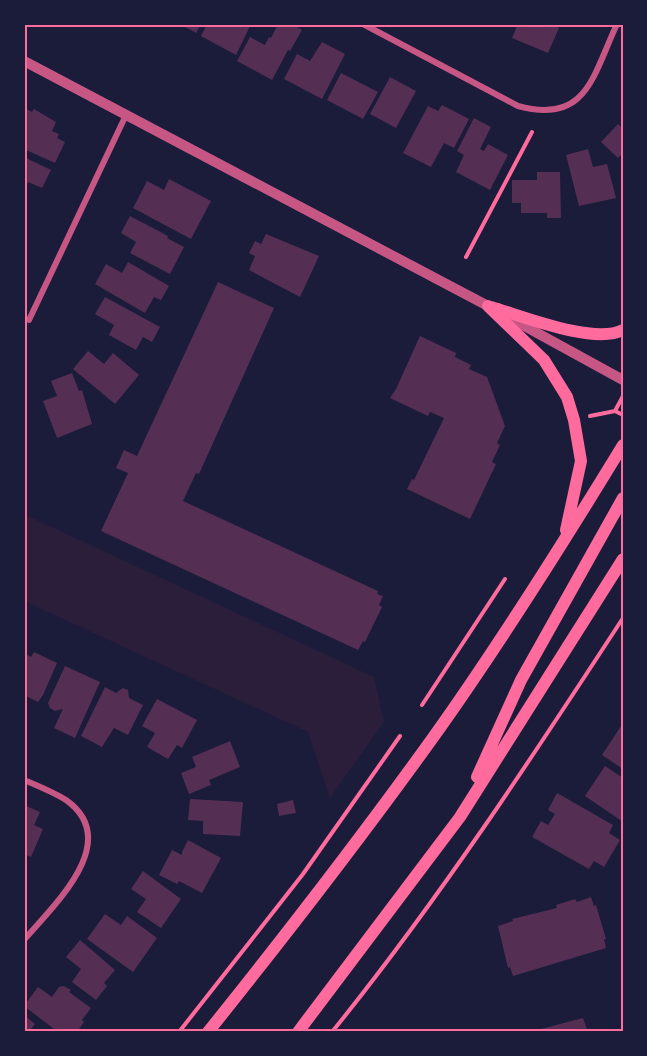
<svg xmlns="http://www.w3.org/2000/svg" width="647" height="1056" font-family="'Space Grotesk',sans-serif">
	<style>
		.green { fill: #2a1e3b }
		.building { fill: #542f53 }
		.lines { fill: none; stroke-linecap: round; stroke-linejoin: round }
		.path { stroke: #ff6b9d; stroke-width: 4 }
		.minor { stroke: #c65784; stroke-width: 6 }
		.tertiary { stroke: #c65784; stroke-width: 10 }
		.secondary { stroke: #ff6b9d; stroke-width: 12 }
		.neatline { fill: none; stroke: #ff6b9d; stroke-width: 2 }
	</style>
	<rect width="100%" height="100%" fill="#1b1b3a"/>
	<path class="green" d="M24,514l350,163 10,45 -54,76 -22,-66 -284,-131z"/>
	<path class="building" d="M180,24h21l-5,9z
		M207,24h44l-15,31 -35,-19z
		M278,24h14l10,6 -12,21 -2,-1 -16,30 -35,-19 13,-24 15,8 4,-8 2,1z
		M518,24h32l9,4 -11,25 -36,-15z
		M322,42l23,12 -23,45 -38,-20 13,-25 13,7z
		M341,73l37,19 -15,27 -36,-19z
		M390,77l26,14 -20,37 -26,-14z
		M442,105l27,14 -15,29 -10,-5 -13,24 -28,-14 25,-47 10,5z
		M24,108l8,4 2,-3 22,13 -4,9 7,3 -2,4 8,4 -10,21 -31,-14z
		M474,118l17,9 -11,22 4,2 4,-7 20,11 -18,35 -34,-18 8,-17 -7,-4z
		M618,124l5,5v28l-2,-2 -3,3 -17,-16z
		M588,149l5,18 14,-3 9,34 -37,8 -13,-51z
		M24,157l27,13 -9,18 -14,-6 -4,9z
		M537,172h23l1,46h-14v-5h-26v-10h-9v-23h25z
		M169,179l42,22 -20,38 -58,-31 14,-27 17,9z
		M130,216l38,20 -1,2 17,9 -14,27 -40,-21 6,-11 -15,-9z
		M266,234l53,22 -19,41 -51,-27 6,-14 -6,-3 6,-12 6,3z
		M128,262l41,24 -8,14 -7,-3 -9,16 -50,-29 11,-20 16,9z
		M218,282l56,26 -75,166 -3,-1 -13,28 195,90 -1,3 6,2 -4,9 3,2 -17,35 -2,-1 -5,9 -257,-119 27,-58 -12,-5 8,-18 13,6z
		M105,297l55,30 -8,15 -9,-5 -7,13 -27,-15 5,-10 -19,-11z
		M420,336l36,17 -1,4 16,8 -2,4 18,8 18,49 -8,17 3,2 -8,17 4,2 -26,55 -63,-30 5,-10 2,1 30,-62 -14,-6 -2,4 -38,-18 6,-9z
		M88,351l16,13 9,-11 26,22 -24,29 -42,-35z
		M72,373l7,18 3,-1 10,34 -35,14 -14,-37 14,-5 -6,-15z
		M34,652l23,11 -14,32 -5,7 -12,-6 -2,3v-46l7,4z
		M65,666l35,16 -25,56 -21,-10 9,-19 -8,2 -5,-3 -2,-5z
		M105,687l11,6 7,-5 5,2 1,8 14,7 -15,30 -14,-7 -12,19 -21,-11z
		M157,699l40,21 -15,28 -5,-3 -9,14 -21,-12 8,-14 -13,-7z
		M623,723v46l-21,-14z
		M230,741l10,26 -31,13 2,5 -22,9 -8,-21 15,-6 -4,-10z
		M605,766l18,12v44l-38,-26z
		M557,793l56,32 -4,8 11,7 -16,27 -10,-6 -5,8 -57,-32 9,-16 7,4 7,-11 -7,-4z
		M190,799l53,3 -3,34 -37,-2v-13l-15,-1z
		M293,800l3,13 -17,3 -2,-12z
		M24,805l16,7 -6,13 9,4 -12,28 -7,-3z
		M188,840l33,18 -19,35 -23,-12 -2,3 -18,-9 13,-25 10,5v-3z
		M143,871l38,28 -20,29 -24,-16 9,-13 -15,-10z
		M591,897l3,9 2,-1 10,34h-2l2,9 -93,28 -3,-9 -2,1 -10,-42 15,-5 -1,-2 45,-11 -1,-3 19,-6 2,3z
		M105,914l16,11 6,-9 30,22 -24,34 -46,-33z
		M80,940l35,30 -11,13 3,3 -11,14 -24,-18 9,-13 -15,-12z
		M64,986l7,4 -2,2 22,16 -9,12 2,2 -7,10h-19l-34,-26 14,-19 14,10 7,-10z
		M24,1015l11,9 -4,5 4,3h-11z
		M583,1018l5,14h-46l-1,-3z"/>
	<g class="lines">
		<path class="path" d="M466,257l66,-125
			M615,411l8,-15
			M590,416l25,-5 8,4
			M422,705l83,-126
			M179,1032l124,-158 97,-138
			M332,1032c106,-131 199,-273 291,-414"/>
		<path class="minor" d="M363,24l155,82c69,19 75,-31 99,-82
			M29,320l97,-205
			M24,780c14,6 29,12 42,20 58,41 -13,106 -42,140"/>
		<path class="tertiary" d="M24,61l464,245 135,74"/>
		<path class="secondary" d="M488,306l56,54 23,37 7,23 7,41 -15,69
			M491,307c31,9 103,38 132,23
			M477,777l44,-97 102,-182
			M208,1032c77,-96 152,-193 224,-293 68,-95 130,-194 191,-294
			M298,1032l162,-215 163,-258"/>
	</g>
	<rect width="647" height="1056" fill="none" stroke="#1b1b3a" stroke-width="51"/>
	<rect x="26" y="26" width="596" height="1004" class="neatline"/>
</svg>
